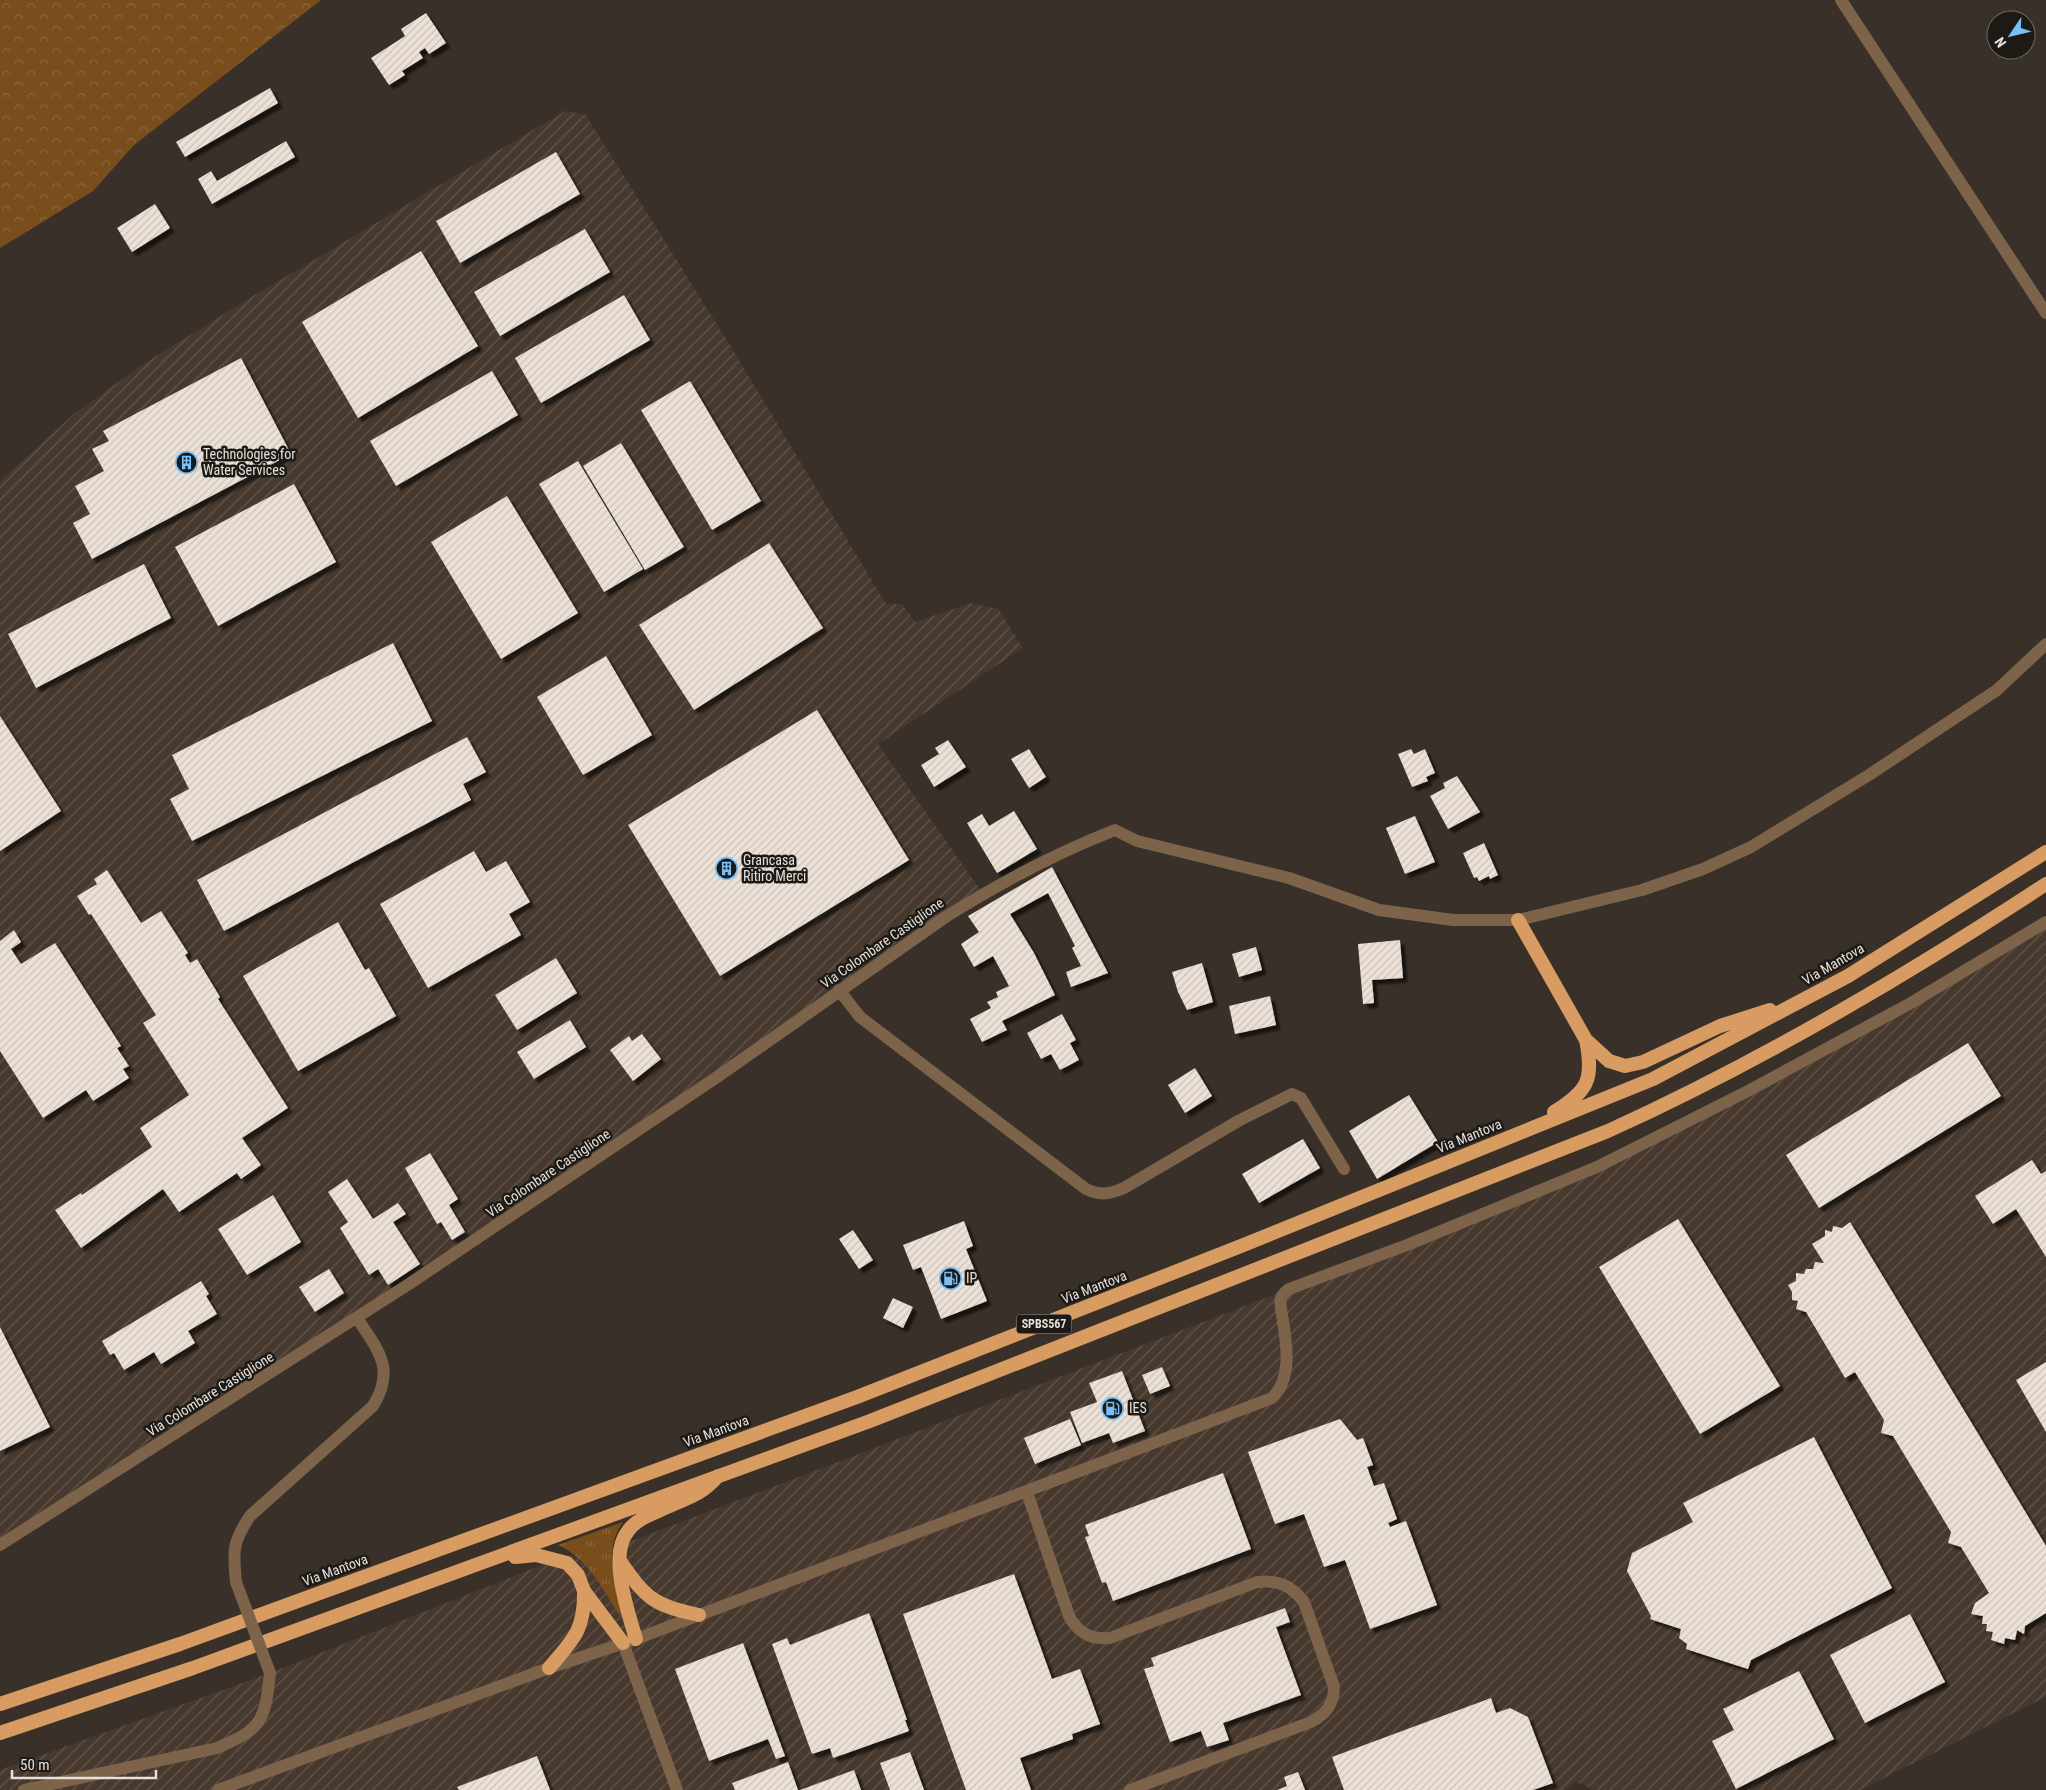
<svg xmlns="http://www.w3.org/2000/svg" width="2046" height="1790" font-family="'Roboto Condensed',sans-serif">
	<style>
		.industrial { fill: url(#industrial-furrows) }
		.grass { fill: url(#grass-tufts) }
		.forest { fill: url(#forest-crowns) }
		.building { fill: url(#building-hatch); filter: url(#shadow) }
		.lines { fill: none; stroke-linecap: round; stroke-linejoin: round }
		.minor { stroke: #7e634b; stroke-width: 12 }
		.trunk { stroke: #d89b61; stroke-width: 14 }
		.minor-bridge { stroke: #7e634b; stroke-width: 12 }
		.labels { text-anchor: middle; stroke-width: 5; stroke-linejoin: round; paint-order: stroke }
		.shield { fill: #1d1a16; stroke: #aaa5a0; stroke-width: 1 }
		.shield-label { font-size: 12px; font-weight: bold; fill: #e6e0db }
		.poi-label { font-size: 14px; fill: #e6e0db; stroke: #1d1a16; text-anchor: start }
		.street-label { font-size: 14px; fill: #e6e0db; stroke: #1d1a16 }
	</style>
	<defs>
		<pattern id="industrial-furrows" width="10" height="10" patternUnits="userSpaceOnUse" patternTransform="scale(1.25)"><rect width="10" height="10" fill="#47392e"/><path d="M-1 1l2-2M0 10L10 0M9 11l2-2" fill="none" stroke="#62554c"/></pattern>
		<pattern id="grass-tufts" width="24" height="20" patternUnits="userSpaceOnUse" patternTransform="scale(1.25)"><rect width="24" height="20" fill="#7a4d1d"/><path d="M3 7l-1-3M5 7V3M7 7l1-3M15 17l-1-3M17 17v-4M19 17l1-3" fill="none" stroke="#8d663d"/></pattern>
		<pattern id="forest-crowns" width="20" height="18" patternUnits="userSpaceOnUse" patternTransform="scale(1.25)"><rect width="20" height="18" fill="#7a4d1d"/><path d="M2 6a3 3 0 1 1 6 0M12 15a3 3 0 1 1 6 0" fill="none" stroke="#8d663d"/></pattern>
		<pattern id="building-hatch" width="6" height="6" patternUnits="userSpaceOnUse" patternTransform="scale(1.25)"><rect width="6" height="6" fill="#ece1d7"/><path d="M-1 1l2-2M0 6l6-6M5 7l2-2" fill="none" stroke="#cbc1b9"/></pattern>
		<filter id="shadow"><feDropShadow dx="4.5" dy="4.5" stdDeviation="1" flood-color="#0009"/></filter>
	</defs>
	<rect width="100%" height="100%" fill="#393129"/>
	<path class="industrial" d="M565,111l20,3 138,220 163,270h16l13,18 56,-19 27,6 25,39 -145,96 105,150 -263,181 -720,470v-1064l75,-68 67,-48 106,-66z
		M2046,922v775l-186,93h-266l-18,-8 -11,8h-1565v-20l270,-97 287,-114 64,-14 668,-256 308,-122 151,-76z"/>
	<path class="grass" d="M623,1522c-20,27 -7,60 -2,89l-1,5c-18,-27 -31,-57 -62,-71z"/>
	<path class="forest" d="M0,0h321l-187,145 -41,46 -93,57z"/>
	<path class="building" d="M426,13l20,30 -17,11 -4,-6 -6,4 4,6 -21,13 3,4 -16,10 -18,-27 34,-22 -4,-7z
		M270,88l8,15 -93,54 -9,-15z
		M286,141l9,16 -83,47 -14,-25 13,-8 6,10z
		M556,152l24,42 -120,69 -24,-42z
		M155,204l15,24 -38,24 -15,-24z
		M585,229l25,43 -110,64 -26,-44z
		M421,251l57,95 -120,72 -56,-96z
		M624,295l26,45 -109,63 -26,-45z
		M241,358l50,96 -199,105 -19,-36 17,-9 -15,-28 29,-15 -12,-22 17,-8 -6,-10z
		M492,371l26,44 -122,71 -26,-45z
		M690,381l71,120 -49,29 -71,-120z
		M621,443l63,104 -39,23 -62,-104z
		M578,461l65,108 -39,23 -65,-108z
		M294,484l42,78 -118,64 -43,-79z
		M507,496l71,117 -77,46 -70,-117z
		M769,543l54,85 -129,82 -55,-85z
		M144,564l27,54 -135,70 -28,-54z
		M393,643l39,78 -240,120 -22,-42 19,-10 -17,-34z
		M606,656l46,79 -69,40 -46,-78z
		M817,710l92,150 -189,116 -92,-151z
		M0,716l61,95 -61,40z
		M467,737l19,35 -23,12 8,16 -247,131 -27,-51z
		M948,740l18,27 -32,20 -13,-22 18,-11 -4,-6z
		M1029,749l17,28 -17,11 -18,-29z
		M1411,749l3,5 11,-5 10,24 -9,4 2,4 -16,6 -14,-33z
		M1457,776l23,36 -32,17 -18,-33 15,-8 -2,-5z
		M1014,811l23,38 -40,24 -30,-50 15,-9 7,12z
		M1415,816l20,46 -30,12 -19,-46z
		M1484,843l14,32 -8,4 -1,-3 -10,5 -2,-4 -3,1 -11,-25z
		M474,851l12,21 20,-11 24,41 -21,12 12,21 -93,53 -48,-84z
		M1052,867l56,106 -37,14 -5,-15 15,-6 -9,-18 3,-2 -27,-53 -38,21 24,39 21,42 -53,26 5,9 -25,12 -12,-23 21,-11 -4,-6 11,-5 -2,-5 13,-6 -16,-30 -19,11 -13,-23 18,-12 -11,-16z
		M107,870l34,53 20,-12 27,42 -3,2 5,8 7,-4 23,38 -2,2 70,109 -46,30 19,27 -20,14 -4,-6 -58,39 -16,-23 -82,59 -26,-38 26,-17 1,2 70,-48 -12,-19 49,-33 -46,-72 13,-8 -65,-101 -2,1 -12,-19 20,-12 -3,-5z
		M338,922l27,48 4,-2 27,48 -98,55 -55,-95z
		M14,930l7,12 -10,7 10,15 34,-21 66,103 -4,2 12,18 -6,3 6,9 -36,23 -7,-11 -43,28 -43,-67v-110z
		M1400,940l3,38 -31,2 2,23 -11,1 -5,-60z
		M1256,947l6,23 -23,7 -7,-23z
		M556,958l21,35 -60,37 -22,-35z
		M1202,963l11,39 -26,8 -9,-18 -6,-20z
		M1270,996l6,29 -41,9 -6,-28z
		M1062,1014l14,26 -6,3 9,17 -19,10 -9,-16 -10,5 -14,-26z
		M570,1020l16,27 -52,32 -17,-27z
		M642,1034l19,25 -28,22 -23,-31 19,-14 3,5z
		M1968,1043l33,53 -182,112 -33,-53z
		M1195,1068l17,28 -27,17 -17,-28z
		M1409,1095l29,47 -61,37 -28,-48z
		M1303,1139l17,29 -61,35 -17,-29z
		M430,1153l28,46 -9,6 16,27 -13,8 -11,-18 -4,2 -32,-56z
		M2032,1160l9,14 5,-3v86l-30,-48 -23,15 -18,-28z
		M347,1179l26,40 25,-16 8,11 -13,8 27,42 -32,21 -10,-16 -9,6 -29,-47 8,-6 -20,-30z
		M273,1195l28,47 -54,33 -29,-46z
		M1678,1219l102,167 -80,48 -101,-167z
		M964,1221l9,25 -7,3 21,52 -46,18 -20,-52 -8,3 -10,-25z
		M1850,1222l196,324v67l-21,13 -1,8 -7,-4 -2,10 -10,-2 -1,6 -13,-4 2,-8 -7,-1 1,-7h-5l1,-8 -12,-2 4,-11 14,-10 -28,-46 -13,-4 3,-11 -58,-96 -12,-3 3,-13 -29,-48 -10,6 -39,-66 -10,-3 2,-8 -6,-1v-8l-4,-7 8,-4v-8l8,1 2,-5h7l2,-7 9,1 -12,-19 13,-8v-6l7,2 1,-6 9,2z
		M853,1230l20,30 -14,9 -20,-30z
		M329,1269l15,24 -29,19 -16,-25z
		M201,1281l8,13 -3,2 11,18 -29,17 7,12 -34,21 -7,-12 -30,18 -10,-17 -4,2 -8,-14z
		M893,1298l20,9 -10,21 -20,-10z
		M0,1327l50,100 -50,24z
		M2046,1362v70l-30,-52z
		M1162,1367l8,19 -20,8 -8,-19z
		M1122,1371l23,60 -32,12 -4,-10 -27,10 -12,-31 27,-10 -8,-19z
		M1070,1419l11,26 -46,19 -11,-26z
		M1340,1419l17,21 6,-2 10,27 -6,2 7,19 10,-3 13,36 -9,4 2,4 16,-6 31,84 -67,24 -25,-69 -21,7 -20,-53 -29,10 -27,-72z
		M1814,1437l78,151 -141,72 -3,9 -62,-20 1,-5 -8,-6 2,-9 -31,-10 1,-3 -24,-45 5,-18 61,-31 -10,-19z
		M1223,1473l28,76 -138,52 -7,-19 -4,1 -17,-46 4,-1 -4,-11z
		M1014,1574l38,105 28,-10 20,55 -28,10 1,5 -53,19 11,32h-65l-63,-176z
		M1285,1608l5,14 -14,5 25,68 -78,28 6,17 -22,7 -6,-16 -31,11 -26,-73 10,-3 -3,-8z
		M869,1613l38,107h-2l4,11 -76,27 -3,-10 -18,6 -40,-110 15,-6 3,7z
		M1910,1614l35,68 -80,41 -35,-68z
		M743,1643l42,113 -9,3 -8,-20 -59,22 -34,-92z
		M1799,1671l35,68 -98,50 -24,-48 22,-11 -11,-21z
		M1491,1698l5,15 14,-5 18,9 25,66 -20,7h-189l-12,-33z
		M910,1752l14,38h-34l-10,-27z
		M537,1756l13,34h-91l-2,-3z
		M788,1762l10,28h-63l-3,-7z
		M854,1770l7,20h-61z
		M1298,1772l7,18h-28l10,-4 -3,-9z"/>
	<g class="lines">
		<path class="minor" d="M1841,0l205,313
			M839,990l21,27 226,172c14,7 24,5 38,-1l116,-68 52,-26 9,4 43,71
			M1027,1492l42,124c9,17 22,24 41,22l147,-56c21,-2 34,3 47,20l30,85c0,17 -8,27 -23,35l-181,68
			M0,1545l409,-261 311,-209 227,-159c53,-33 109,-63 168,-86l22,11 152,37 90,32 74,10h65l124,-30 61,-21 48,-22 118,-72 128,-85 49,-46
			M236,1582c-3,-31 -4,-39 14,-66l123,-110c23,-37 5,-56 -16,-88
			M623,1643l54,147
			M24,1790l193,-42c45,-19 48,-27 53,-75
			M218,1790l331,-122 87,-29 636,-241c20,-19 15,-52 11,-77 -1,-8 -4,-16 -2,-23 1,-4 5,-6 8,-9l118,-44 190,-78 151,-76 163,-88 135,-81"/>
		<path class="trunk" d="M1518,920l68,120 23,21 16,5 18,-4 77,-36 50,-16
			M1554,1112c34,-21 40,-32 32,-72
			M515,1557l21,-2 31,8 11,12 6,16 39,52
			M620,1561c27,39 34,44 79,54
			M636,1639c-8,-27 -28,-84 -8,-108 9,-13 25,-17 39,-24 22,-10 34,-12 51,-31
			M549,1668c24,-28 36,-38 35,-77
			M0,1704l180,-60 677,-247 384,-151 412,-167 195,-103 198,-124
			M0,1733l193,-65 677,-247 738,-290c152,-69 298,-155 438,-247"/>
		<path class="minor-bridge" d="M236,1582l34,91"/>
	</g>
	<defs>
		<symbol id="building-ring" viewBox="-11 -11 22 22"><circle r="9.5" fill="#1d1a16" stroke="#78bff7" stroke-width="1.5"/><path d="M-4-6H4V6H1V3H-1V6H-4ZM-2.5-4.3h1.7v1.8h-1.7ZM.8-4.3h1.7v1.8H.8ZM-2.5-1h1.7V.8h-1.7ZM.8-1h1.7V.8H.8Z" fill="#78bff7"/></symbol>
		<symbol id="fuel-ring" viewBox="-11 -11 22 22"><circle r="9.5" fill="#1d1a16" stroke="#78bff7" stroke-width="1.5"/><path d="M-5.5-6h7V0h2V4h1.3V-2.5L3-4.5l.8-.8L6-3V5H2.5V1h-1V6h-7ZM-4.2-4.7v3.2H.2V-4.7Z" fill="#78bff7"/></symbol>
	</defs>
	<g fill-rule="evenodd">
		<use href="#building-ring" x="174" y="450" width="25" height="25"/>
		<use href="#building-ring" x="714" y="856" width="25" height="25"/>
		<use href="#fuel-ring" x="938" y="1266" width="25" height="25"/>
		<use href="#fuel-ring" x="1100" y="1396" width="25" height="25"/>
	</g>
	<g class="labels">
		<rect class="shield" x="1016.5" y="1314.5" width="55" height="19" rx="4"/>
		<g class="shield-label">
			<text x="1044" y="1328">SPBS567</text>
		</g>
		<g class="poi-label">
			<text x="203" y="459">Technologies for<tspan x="203" dy="16">Water Services</tspan></text>
			<text x="743" y="865">Grancasa<tspan x="743" dy="16">Ritiro Merci</tspan></text>
			<text x="966" y="1283">IP</text>
			<text x="1129" y="1413">IES</text>
		</g>
		<g class="street-label">
			<text transform="translate(882 943) rotate(-35)" y="5">Via Colombare Castiglione</text>
			<text transform="translate(1833 964) rotate(-30)" y="5">Via Mantova</text>
			<text transform="translate(1469 1136) rotate(-22)" y="5">Via Mantova</text>
			<text transform="translate(548 1173) rotate(-34)" y="5">Via Colombare Castiglione</text>
			<text transform="translate(1094 1287) rotate(-21)" y="5">Via Mantova</text>
			<text transform="translate(210 1394) rotate(-32)" y="5">Via Colombare Castiglione</text>
			<text transform="translate(716 1431) rotate(-20)" y="5">Via Mantova</text>
			<text transform="translate(335 1570) rotate(-20)" y="5">Via Mantova</text>
		</g>
	</g>
	<g transform="translate(2011 35) rotate(235)"><circle r="24" fill="#1d1a16" stroke="#6d6965"/>
	<path d="M0-4L9 19L0 12L-9 19Z" fill="#78bff7"/>
	<text y="-8" font-size="14" font-weight="bold" text-anchor="middle" fill="#e6e0db">N</text>
	</g>
	<path d="M12 1770v8h144v-8" fill="none" stroke="#e6e0db" stroke-width="2.5"/>
	<text x="20" y="1770" font-size="15" fill="#e6e0db" stroke="#1d1a16" stroke-width="4" paint-order="stroke">50 m</text>
</svg>
